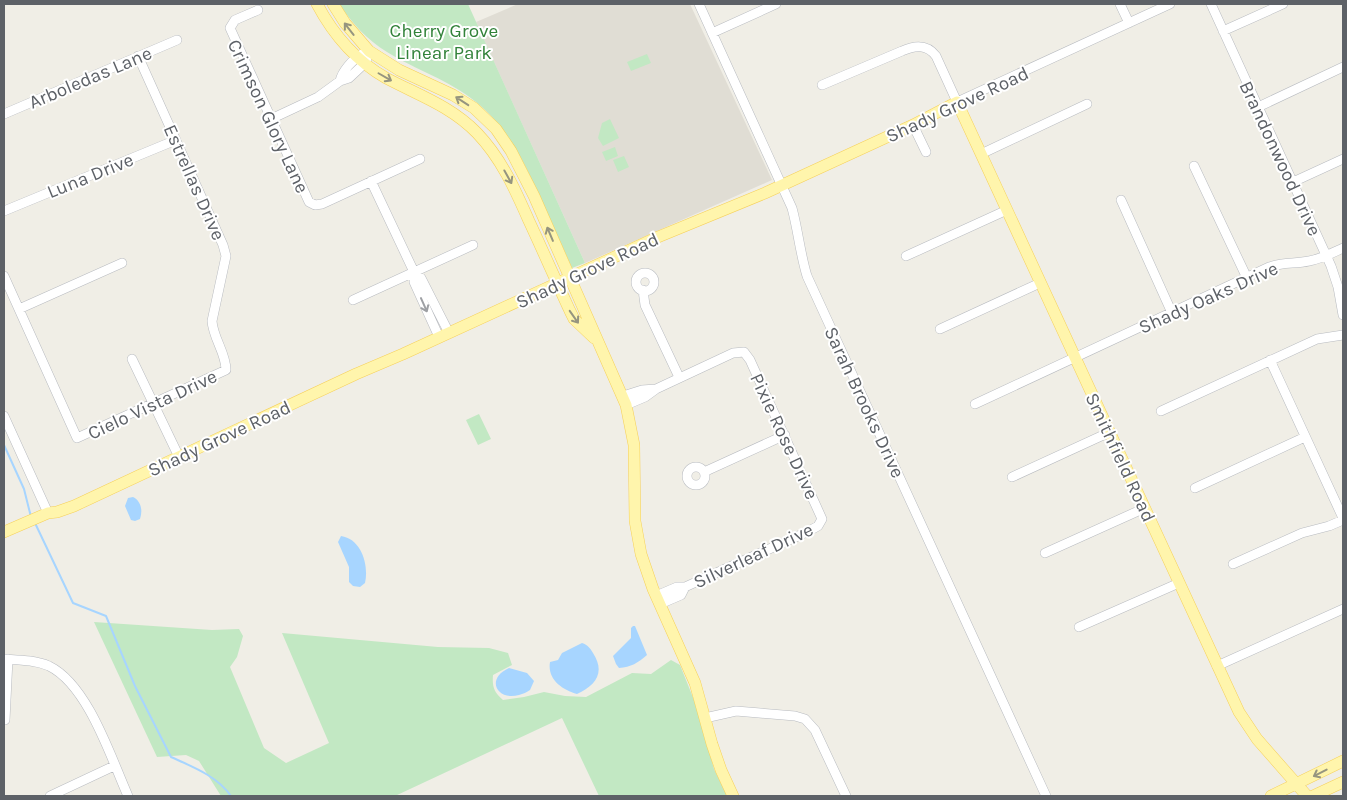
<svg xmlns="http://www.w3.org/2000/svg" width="1347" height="800" font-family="Karla,sans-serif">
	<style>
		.education { fill: #e0ddd4 }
		.green { fill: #c2e8c3 }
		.water { fill: #a7d5ff }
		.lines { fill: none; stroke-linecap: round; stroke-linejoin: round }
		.stream { stroke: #a7d5ff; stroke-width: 2 }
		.minor-casing { stroke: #b8bbc0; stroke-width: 10 }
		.major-casing { stroke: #f6d059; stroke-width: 12 }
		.minor { stroke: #fff; stroke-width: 9 }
		.major { stroke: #fff5ac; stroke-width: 11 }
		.oneway { stroke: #96957f }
		.oneway2 { stroke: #9ea0a4 }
		.labels { text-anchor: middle; stroke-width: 4; stroke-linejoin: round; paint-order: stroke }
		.park-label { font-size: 19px; fill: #318239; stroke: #fff }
		.street-label { font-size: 19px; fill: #5d6167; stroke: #fff }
	</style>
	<rect width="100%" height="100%" fill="#f0eee6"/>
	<path class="education" d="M518,4h172l82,176 -187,83 -109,-241z"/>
	<path class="green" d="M339,4h129l117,259 -13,5c-10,-23 -21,-46 -31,-69 -17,-37 -33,-71 -65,-97 -27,-22 -60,-32 -89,-50 -20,-12 -35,-29 -48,-48z
		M647,54l4,9 -20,8 -4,-9z
		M610,119l9,19 -16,8 -5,-8 4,-15z
		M615,147l3,9 -12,5 -4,-9z
		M624,156l5,11 -11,5 -5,-12z
		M479,414l12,25 -13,6 -12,-25z
		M94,622l118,8 27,-1 4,7 -6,21 -7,10 34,81 22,15 43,-20 -47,-110 156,14 51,1 19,5 4,12 -19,10c-1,12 1,17 10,25l21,-3 20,-5 21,4 21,1 46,-24 19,1 20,-14 9,5 18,45 16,59 13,27h-128l-37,-78 -167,78h-174l-22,-35 -13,-6 -29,2z"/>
	<path class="water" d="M133,497c8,4 10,13 7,22l-5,2 -4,-1 -6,-14 3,-8z
		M341,536c21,3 28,30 24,47l-5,4 -7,-1 -4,-4v-15l-11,-25z
		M633,626h2l12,29c-9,8 -16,12 -28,13l-3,-4 -3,-8 18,-18v-10z
		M582,643c6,2 8,5 11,10 13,20 2,33 -16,41 -15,-4 -30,-15 -27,-32l8,-2 4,-7z
		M509,668l18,5 7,8 -4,9c-3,2 -7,4 -11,5 -22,6 -34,-16 -10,-27z"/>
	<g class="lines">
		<path class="stream" d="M4,445l20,44 7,28
			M35,523l38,80 33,13 29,70 36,71c22,10 46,19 60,39"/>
		<defs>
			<path id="minor" d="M699,4l93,204c6,22 8,45 15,68l239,520
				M1120,4l9,19
				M1211,4l120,262 7,21 5,28
				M258,10l-23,10 -5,8 79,174 6,3 7,-1 98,-45
				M1223,31l60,-27
				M712,33l64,-29
				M340,81c2,-10 13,-22 22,-27
				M822,85l80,-34c13,-6 25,-7 34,5l21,46 213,-98
				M1258,107l85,-40
				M4,114l173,-74
				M271,119l47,-22 22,-16 9,-3 16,-15 2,-5
				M913,125l13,27
				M981,154l106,-50
				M1194,166l53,112
				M371,181l43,91 7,6 28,55
				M1293,182l50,-23
				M1121,200l51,113
				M4,211l172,-71
				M906,256l101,-46
				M414,272v10l25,55
				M636 282a9 9 0 1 1 18 0a9 9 0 1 1-18 0Z
				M4,276l73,162 149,-68c0,-17 -13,-32 -14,-49l14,-65 -3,-11 -85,-189
				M643,290l2,15 34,72
				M353,300l120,-55
				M19,309l103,-46
				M940,329l100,-46
				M132,359l47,98
				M1270,360l73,158
				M623,396l19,-6 14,-1
				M975,404l294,-137c14,-5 26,-3 40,-6 12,-2 23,-8 34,-13
				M626,405l19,-8 11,-8 77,-36 11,-1 6,8 72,159 -4,7 -9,5 -124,56h-8l-21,9
				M1161,411l156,-72 26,-4
				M4,416l44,97
				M687 476a9 9 0 1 1 18 0a9 9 0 1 1-18 0Z
				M704,472l81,-37
				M1012,477l98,-45
				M1195,488l110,-51
				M1045,553l100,-45
				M1233,564l69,-31 27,-7 14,-6
				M660,604l21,-9 4,-8
				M1079,627l100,-44
				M4,659c15,1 31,1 45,7 39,19 62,92 79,130
				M1217,666l126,-57
				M705,718l31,-7 59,5 10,3 10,11 31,66
				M5,720l3,-61
				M50,796l64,-30"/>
			<path id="major" d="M317,4c16,30 39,57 69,74 32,17 65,28 91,55 24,25 38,56 52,88 14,30 27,60 41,90l4,8 20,19
				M333,4l12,19 24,28 30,19 54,25 21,13 22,21 15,22 23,45 92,209 8,40 1,76 6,33 12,35 42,94 17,61 9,26 12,26
				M4,532l44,-19 9,-1 17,-6 282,-132 47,-20 255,-117 107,-44 148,-68 44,-23 282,610 18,27 50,57
				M1271,796l72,-35
				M1313,796l30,-14"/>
		</defs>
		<use href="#minor" class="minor-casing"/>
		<use href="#major" class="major-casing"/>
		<use href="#minor" class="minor"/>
		<use href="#major" class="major"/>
	</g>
	<defs><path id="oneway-shaft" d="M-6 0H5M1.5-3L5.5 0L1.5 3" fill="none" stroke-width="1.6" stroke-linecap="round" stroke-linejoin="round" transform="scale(1.25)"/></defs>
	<g class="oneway">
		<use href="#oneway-shaft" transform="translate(349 29) rotate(-128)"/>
		<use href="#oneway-shaft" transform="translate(385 77) rotate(30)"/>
		<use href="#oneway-shaft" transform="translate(462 101) rotate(-147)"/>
		<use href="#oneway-shaft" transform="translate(508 177) rotate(61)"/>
		<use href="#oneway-shaft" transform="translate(550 234) rotate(-113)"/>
		<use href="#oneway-shaft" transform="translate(574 317) rotate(55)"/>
		<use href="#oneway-shaft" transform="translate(1320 773) rotate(153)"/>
	</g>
	<use class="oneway2" href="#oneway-shaft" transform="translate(424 305) rotate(66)"/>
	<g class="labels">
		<g class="park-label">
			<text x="444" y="37">Cherry Grove<tspan x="444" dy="22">Linear Park</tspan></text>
		</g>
		<g class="street-label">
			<text transform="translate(90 77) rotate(-23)" y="7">Arboledas Lane</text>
			<text transform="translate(957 104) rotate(-25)" y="7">Shady Grove Road</text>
			<text transform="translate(269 116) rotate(65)" y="7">Crimson Glory Lane</text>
			<text transform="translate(1281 158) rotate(65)" y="7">Brandonwood Drive</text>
			<text transform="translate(90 175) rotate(-22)" y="7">Luna Drive</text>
			<text transform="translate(195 182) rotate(66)" y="7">Estrellas Drive</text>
			<text transform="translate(587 270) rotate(-25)" y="7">Shady Grove Road</text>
			<text transform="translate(1208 297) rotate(-24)" y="7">Shady Oaks Drive</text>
			<text transform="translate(865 402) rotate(65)" y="7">Sarah Brooks Drive</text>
			<text transform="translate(152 404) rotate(-25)" y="7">Cielo Vista Drive</text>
			<text transform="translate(785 436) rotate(65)" y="7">Pixie Rose Drive</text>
			<text transform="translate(219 438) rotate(-25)" y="7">Shady Grove Road</text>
			<text transform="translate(1121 457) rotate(65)" y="7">Smithfield Road</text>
			<text transform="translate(753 555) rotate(-25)" y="7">Silverleaf Drive</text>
		</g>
	</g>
	<rect width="1347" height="800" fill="none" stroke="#5d6167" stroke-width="10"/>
</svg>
